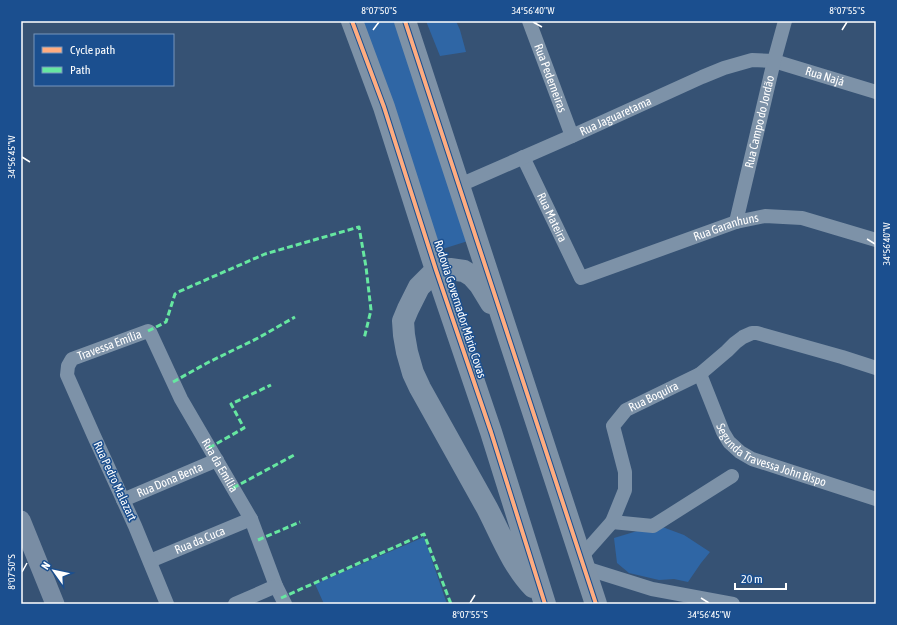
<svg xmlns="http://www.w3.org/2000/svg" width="897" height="625" font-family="'Asap Condensed',sans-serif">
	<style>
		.green { fill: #2f66a5 }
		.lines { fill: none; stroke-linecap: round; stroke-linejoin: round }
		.street { stroke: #7d92a8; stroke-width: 14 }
		.secondary { stroke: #798da4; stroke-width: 19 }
		.highway { stroke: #7e92a7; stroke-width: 22 }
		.quiet { stroke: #66e7a1; stroke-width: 3; stroke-dasharray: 6 3; stroke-linecap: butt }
		.cycleway-casing { stroke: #1b4f8f; stroke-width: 6 }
		.cycleway { stroke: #ffac80; stroke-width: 4 }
		.ticks { fill: none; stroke: #fff; stroke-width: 1.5 }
		.labels { text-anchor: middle; stroke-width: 3; stroke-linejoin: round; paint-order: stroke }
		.street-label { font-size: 12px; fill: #fff; stroke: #1b4f8f }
		.neatline { fill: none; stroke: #fff; stroke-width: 1.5 }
		.ticks-label { font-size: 10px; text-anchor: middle; fill: #fff }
	</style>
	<rect width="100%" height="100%" fill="#365274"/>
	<path class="green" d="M360,21h37l71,220 -32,10z
		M426,21h30l4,9 6,22 -26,4z
		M657,525l27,10 26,17 -9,11 -13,19 -14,-3 -15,1 -30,-7 -12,-10 -3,-25z
		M424,537l23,67h-123l-9,-20z"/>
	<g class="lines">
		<g class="street">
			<path id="s1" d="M529,21l43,115"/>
			<path id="s2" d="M523,157l58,121 155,-56 29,-6 37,2 74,22"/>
			<path id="s3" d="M460,185l112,-49 130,-59 22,-9 28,-8 22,1 102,31"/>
			<path id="s4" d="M736,222l38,-161 11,-40"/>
			<path id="s5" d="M700,374l23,58 6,10 11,10 12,7 124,40"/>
			<path id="s6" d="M123,500l94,-40"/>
			<path d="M612,522l41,4 79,-50"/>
			<path id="s7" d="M581,557l31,-35 13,-32v-18l-12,-46 13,-16 74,-36 27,-23 8,-8 8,-6 9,-4h5l85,24 34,11"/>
			<path id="s8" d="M150,561l101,-42"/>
			<path d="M585,568l67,21 81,15"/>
			<path id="s9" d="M167,604l-32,-78 -41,-90 -27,-61 1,-9 4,-7 76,-28 2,1 31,67 70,120 25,67 9,18"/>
			<path d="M235,604l41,-18"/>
		</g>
		<path class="secondary" d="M21,520l34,84"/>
		<path class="highway" d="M352,21l32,86 52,163 55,162 54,172
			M405,21l191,583
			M491,303l-11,-18 -8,-9 -8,-5 -14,-2 -14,1 -17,17 -11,22 -5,12 1,14 3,17 6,21 7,15c22,40 45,80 67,120 14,27 25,57 46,79"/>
		<path class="quiet" d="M148,331l18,-9 9,-28 3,-2 87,-38 94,-27 7,40 5,43 -7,29
			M173,382l34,-19 51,-25 37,-21
			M209,448l35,-20 -13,-24 40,-19
			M233,488l63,-34
			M258,540l42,-18
			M281,598l143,-64 27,70"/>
		<defs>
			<path id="cycleway" d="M352,21l32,86 52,163 55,162 54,172
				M405,21l191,583"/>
		</defs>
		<use href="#cycleway" class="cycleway-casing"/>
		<use href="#cycleway" class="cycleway"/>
	</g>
	<path class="ticks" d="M533,22l9,5M373,30l6,-8M842,30l5,-8M22,157l8,5M867,239l8,5M22,572l5,-9M701,598l8,5M470,603l5,-8"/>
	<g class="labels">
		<g class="street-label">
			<text dy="4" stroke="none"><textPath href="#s3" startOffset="393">Rua Najá</textPath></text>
			<text dy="4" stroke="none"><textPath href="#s1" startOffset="61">Rua Pederneiras</textPath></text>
			<text dy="4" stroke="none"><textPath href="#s3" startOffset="170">Rua Jaguaretama</textPath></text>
			<text dy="4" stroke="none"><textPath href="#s4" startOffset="103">Rua Campo do Jordão</textPath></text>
			<text dy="4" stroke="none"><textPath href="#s2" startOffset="67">Rua Mateira</textPath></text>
			<text dy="4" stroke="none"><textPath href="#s2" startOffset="288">Rua Garanhuns</textPath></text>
			<text transform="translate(460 309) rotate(72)" y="4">Rodovia Governador Mário Covas</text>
			<text dy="4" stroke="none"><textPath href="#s9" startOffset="307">Travessa Emília</textPath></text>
			<text dy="4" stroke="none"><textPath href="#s7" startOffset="198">Rua Boquira</textPath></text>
			<text dy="4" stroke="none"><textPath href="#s5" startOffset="117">Segunda Travessa John Bispo</textPath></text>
			<text dy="4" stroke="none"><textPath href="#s9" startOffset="501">Rua da Emília</textPath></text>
			<text dy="4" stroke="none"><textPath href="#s6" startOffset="51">Rua Dona Benta</textPath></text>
			<text transform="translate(115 481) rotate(65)" y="4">Rua Pedro Malazart</text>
			<text dy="4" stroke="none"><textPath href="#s8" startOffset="54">Rua da Cuca</textPath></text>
		</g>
	</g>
	<rect width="897" height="625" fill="none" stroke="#1b4f8f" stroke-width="44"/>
	<rect x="34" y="34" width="140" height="52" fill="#1b4f8f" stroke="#7695bc"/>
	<rect x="42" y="47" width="20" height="6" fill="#ffac80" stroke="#7695bc"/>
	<text x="70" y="54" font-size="12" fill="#ffffff">Cycle path</text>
	<rect x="42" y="67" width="20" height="6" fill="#66e7a1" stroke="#7695bc"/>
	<text x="70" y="74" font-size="12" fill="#ffffff">Path</text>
	<g transform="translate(54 571) rotate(303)" stroke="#1b4f8f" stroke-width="3" paint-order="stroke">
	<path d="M0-3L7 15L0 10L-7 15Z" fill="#ffffff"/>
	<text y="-6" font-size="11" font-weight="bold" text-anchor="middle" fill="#ffffff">N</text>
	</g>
	<path d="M735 583v6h51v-6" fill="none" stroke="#ffffff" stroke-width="2"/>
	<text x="741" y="583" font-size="12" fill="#ffffff" stroke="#1b4f8f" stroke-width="3" paint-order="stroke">20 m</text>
	<rect x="22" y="22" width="853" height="581" class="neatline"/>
	<g class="ticks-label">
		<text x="379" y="14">8°07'50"S</text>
		<text x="533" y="14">34°56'40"W</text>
		<text x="847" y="14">8°07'55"S</text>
		<text transform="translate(11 157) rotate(-90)" y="4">34°56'45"W</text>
		<text transform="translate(886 244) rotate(-90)" y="4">34°56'40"W</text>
		<text transform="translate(11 572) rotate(-90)" y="4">8°07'50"S</text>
		<text x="470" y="618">8°07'55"S</text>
		<text x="709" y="618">34°56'45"W</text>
	</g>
</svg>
